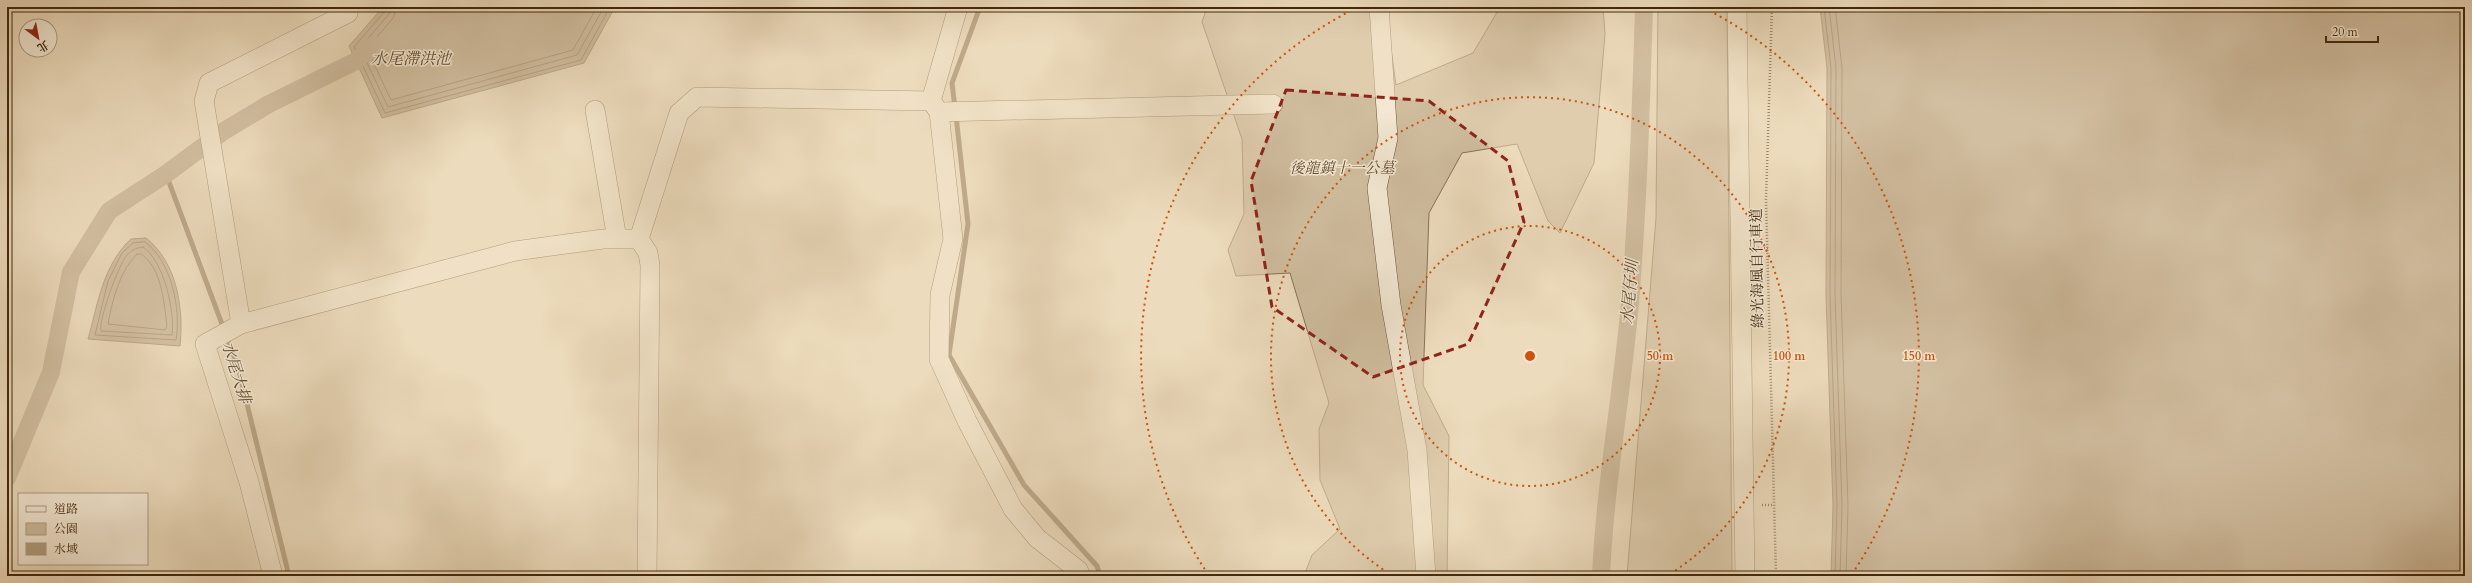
<svg xmlns="http://www.w3.org/2000/svg" width="2472" height="583" font-family="Cardo,'Noto Serif TC',serif">
	<style>
		.green { fill: #cfbd9e; stroke: #887254 }
		.water { fill: #b29e80; stroke: #856f51 }
		.lines { fill: none; stroke-linecap: round; stroke-linejoin: round }
		.shore { stroke: #7a6346; stroke-width: 1 }
		.stream { stroke: #856f51; stroke-width: 5 }
		.canal { stroke: #b29e80; stroke-width: 18 }
		.minor-casing { stroke: #6c5537; stroke-width: 20 }
		.path { stroke: #42280b; stroke-width: 2.5; stroke-dasharray: 1 2; stroke-linecap: butt }
		.minor { stroke: #f3e8d3; stroke-width: 19 }
		.marked { fill: none; stroke: #8f2418; stroke-width: 3; stroke-dasharray: 8 5; stroke-linejoin: round }
		.ring { fill: none; stroke: #cf520c; stroke-width: 2; stroke-dasharray: 2 4 }
		.labels { text-anchor: middle; stroke-width: 3; stroke-linejoin: round; paint-order: stroke }
		.park-label { font-size: 15px; font-style: italic; fill: #654d30; stroke: #f3e8d3 }
		.street-label { font-size: 15px; fill: #42280b; stroke: #f3e8d3 }
		.water-label { font-size: 16px; font-style: italic; fill: #644b2e; stroke: #f3e8d3 }
		.centre { fill: #cf520c; stroke: #f3e8d3; stroke-width: 2 }
		.ring-label { font-size: 12px; text-anchor: middle; font-weight: bold; fill: #cf520c; stroke: #f3e8d3; stroke-width: 3; stroke-linejoin: round; paint-order: stroke }
	</style>
	<rect width="100%" height="100%" fill="#ecdbbc"/>
	<filter id="stains"><feTurbulence type="fractalNoise" baseFrequency=".005" numOctaves="4"/><feColorMatrix values="0 0 0 0 .2 0 0 0 0 .09 0 0 0 0 .02 0 0 0 .5 -.17"/></filter>
	<radialGradient id="worn" r=".72"><stop offset=".6" stop-color="#630" stop-opacity="0"/><stop offset="1" stop-color="#630" stop-opacity=".3"/></radialGradient>
	<path class="green" d="M1207,7h178l11,78 77,-32 27,-46h103l2,27 -11,129 -34,70 -12,-12 -31,-77 -55,9 -33,60 -6,172 26,51 -2,140h-143l8,-21 28,-26 -20,-49 -1,-51 10,-26 -39,-130 -54,3 -8,-26 16,-36 -2,-75 -40,-117z
		M1658,7h69l5,569h-105l29,-358z"/>
	<path class="water" d="M383,7h232l-31,56 -202,55 -33,-72z
		M1820,7h645v569h-634l2,-70 -7,-211 1,-227z
		M146,238c31,24 38,71 34,108l-92,-7c10,-36 15,-74 43,-100z"/>
	<g class="lines">
		<path class="shore" d="M386,7l-1,4 -31,36 31,66 196,-53 29,-53
			M391,7l-2,7 -29,34 28,59 189,-52 27,-48
			M397,7l-4,11 -26,31 24,51 182,-50 24,-43
			M1824,7l7,61 -1,227 7,211 -2,70
			M1829,7l7,61 -1,227 7,211 -2,70
			M1835,7l7,61 -1,226 7,212 -2,70
			M145,242c27,20 36,67 31,98l-81,-5 13,-54 14,-28 11,-10z
			M143,247c21,14 32,64 29,88l-71,-4c-3,-10 18,-67 26,-76 5,-5 8,-7 16,-8z
			M137,254h4c21,14 23,49 26,72l-2,4 -57,-6c4,-23 12,-54 29,-70z"/>
		<path class="stream" d="M955,108l-3,-25 28,-76
			M956,116l12,108 -19,131 75,130 73,81 3,10
			M166,174l72,193 51,209"/>
		<path class="canal" d="M7,478l44,-106 20,-100 38,-61 57,-37 58,-43 45,-27 87,-43 18,-16
			M1601,576c4,-92 21,-182 29,-273 8,-99 11,-197 14,-296"/>
		<defs>
			<path id="minor" d="M349,7l-1,6 -139,70 -5,18 37,223 274,-73 88,-12h36l40,-126 18,-16 234,4 8,11 14,127 -13,56 -1,64 28,62 46,88 24,29 41,32 3,6
				M1379,7l9,131 -11,50 14,117 26,145 9,126
				M1737,7l8,569
				M931,101l27,-94
				M595,110l22,129
				M939,112l334,-8
				M639,239l9,14 2,12 -3,311
				M241,324l-36,20 44,138 24,94"/>
		</defs>
		<use href="#minor" class="minor-casing"/>
		<path class="path" d="M1772,7l-6,192 10,377
			M1758,248h10
			M1762,505h12"/>
		<use href="#minor" class="minor"/>
	</g>
	<path d="M0 0H2472V583H0ZM1286,90l143,11 79,60 16,61 -56,122 -95,33 -101,-70 -21,-126z" fill="#ecdbbc" fill-opacity=".55" fill-rule="evenodd"/>
	<path class="marked" d="M1286,90l143,11 79,60 16,61 -56,122 -95,33 -101,-70 -21,-126z"/>
	<g class="ring">
		<circle cx="1530" cy="356" r="130"/>
		<path d="M1393 576A259 259 0 1 1 1667 576"/>
		<path d="M1208 574A389 389 0 0 1 1356 8M1704 8A389 389 0 0 1 1852 574"/>
	</g>
	<g class="labels">
		<g class="park-label">
			<text x="1342" y="173">後龍鎮十一公墓</text>
		</g>
		<g class="street-label">
			<text transform="translate(1757 268) rotate(-91)" y="5">綠光海風自行車道</text>
		</g>
		<g class="water-label">
			<text x="411" y="64">水尾滯洪池</text>
			<text transform="translate(1629 292) rotate(-85)" y="6">水尾仔圳</text>
			<text transform="translate(237 372) rotate(73)" y="6">水尾大排</text>
		</g>
	</g>
	<circle cx="1530" cy="356" r="6" class="centre"/>
	<g class="ring-label">
		<text x="1660" y="360">50 m</text>
		<text x="1789" y="360">100 m</text>
		<text x="1919" y="360">150 m</text>
	</g>
	<rect width="2472" height="583" fill="none" stroke="#ecdbbc" stroke-width="24"/>
	<rect x="8" y="8" width="2456" height="567" fill="none" stroke="#42280b" stroke-width="2"/>
	<rect x="12" y="12" width="2448" height="559" fill="none" stroke="#42280b"/>
	<rect x="18" y="493" width="130" height="72" fill="#f3e8d3" stroke="#ac9b83"/>
	<rect x="26" y="506" width="20" height="6" fill="#f3e8d3" stroke="#ac9b83"/>
	<text x="54" y="513" font-size="12" fill="#42280b">道路</text>
	<rect x="26" y="523" width="20" height="12" fill="#cfbd9e" stroke="#ac9b83"/>
	<text x="54" y="533" font-size="12" fill="#42280b">公園</text>
	<rect x="26" y="543" width="20" height="12" fill="#b29e80" stroke="#ac9b83"/>
	<text x="54" y="553" font-size="12" fill="#42280b">水域</text>
	<g transform="translate(38 38) rotate(148)"><circle r="19" fill="#f3e8d3" stroke="#ac9b83"/>
	<path d="M0-3L7 15L0 10L-7 15Z" fill="#8f2418"/>
	<text y="-6" font-size="11" font-weight="bold" text-anchor="middle" fill="#42280b">北</text>
	</g>
	<path d="M2326 36v6h52v-6" fill="none" stroke="#42280b" stroke-width="2"/>
	<text x="2332" y="36" font-size="12" fill="#42280b" stroke="#f3e8d3" stroke-width="3" paint-order="stroke">20 m</text>
	<rect width="100%" height="100%" filter="url(#stains)"/>
	<rect width="100%" height="100%" fill="url(#worn)"/>
</svg>
